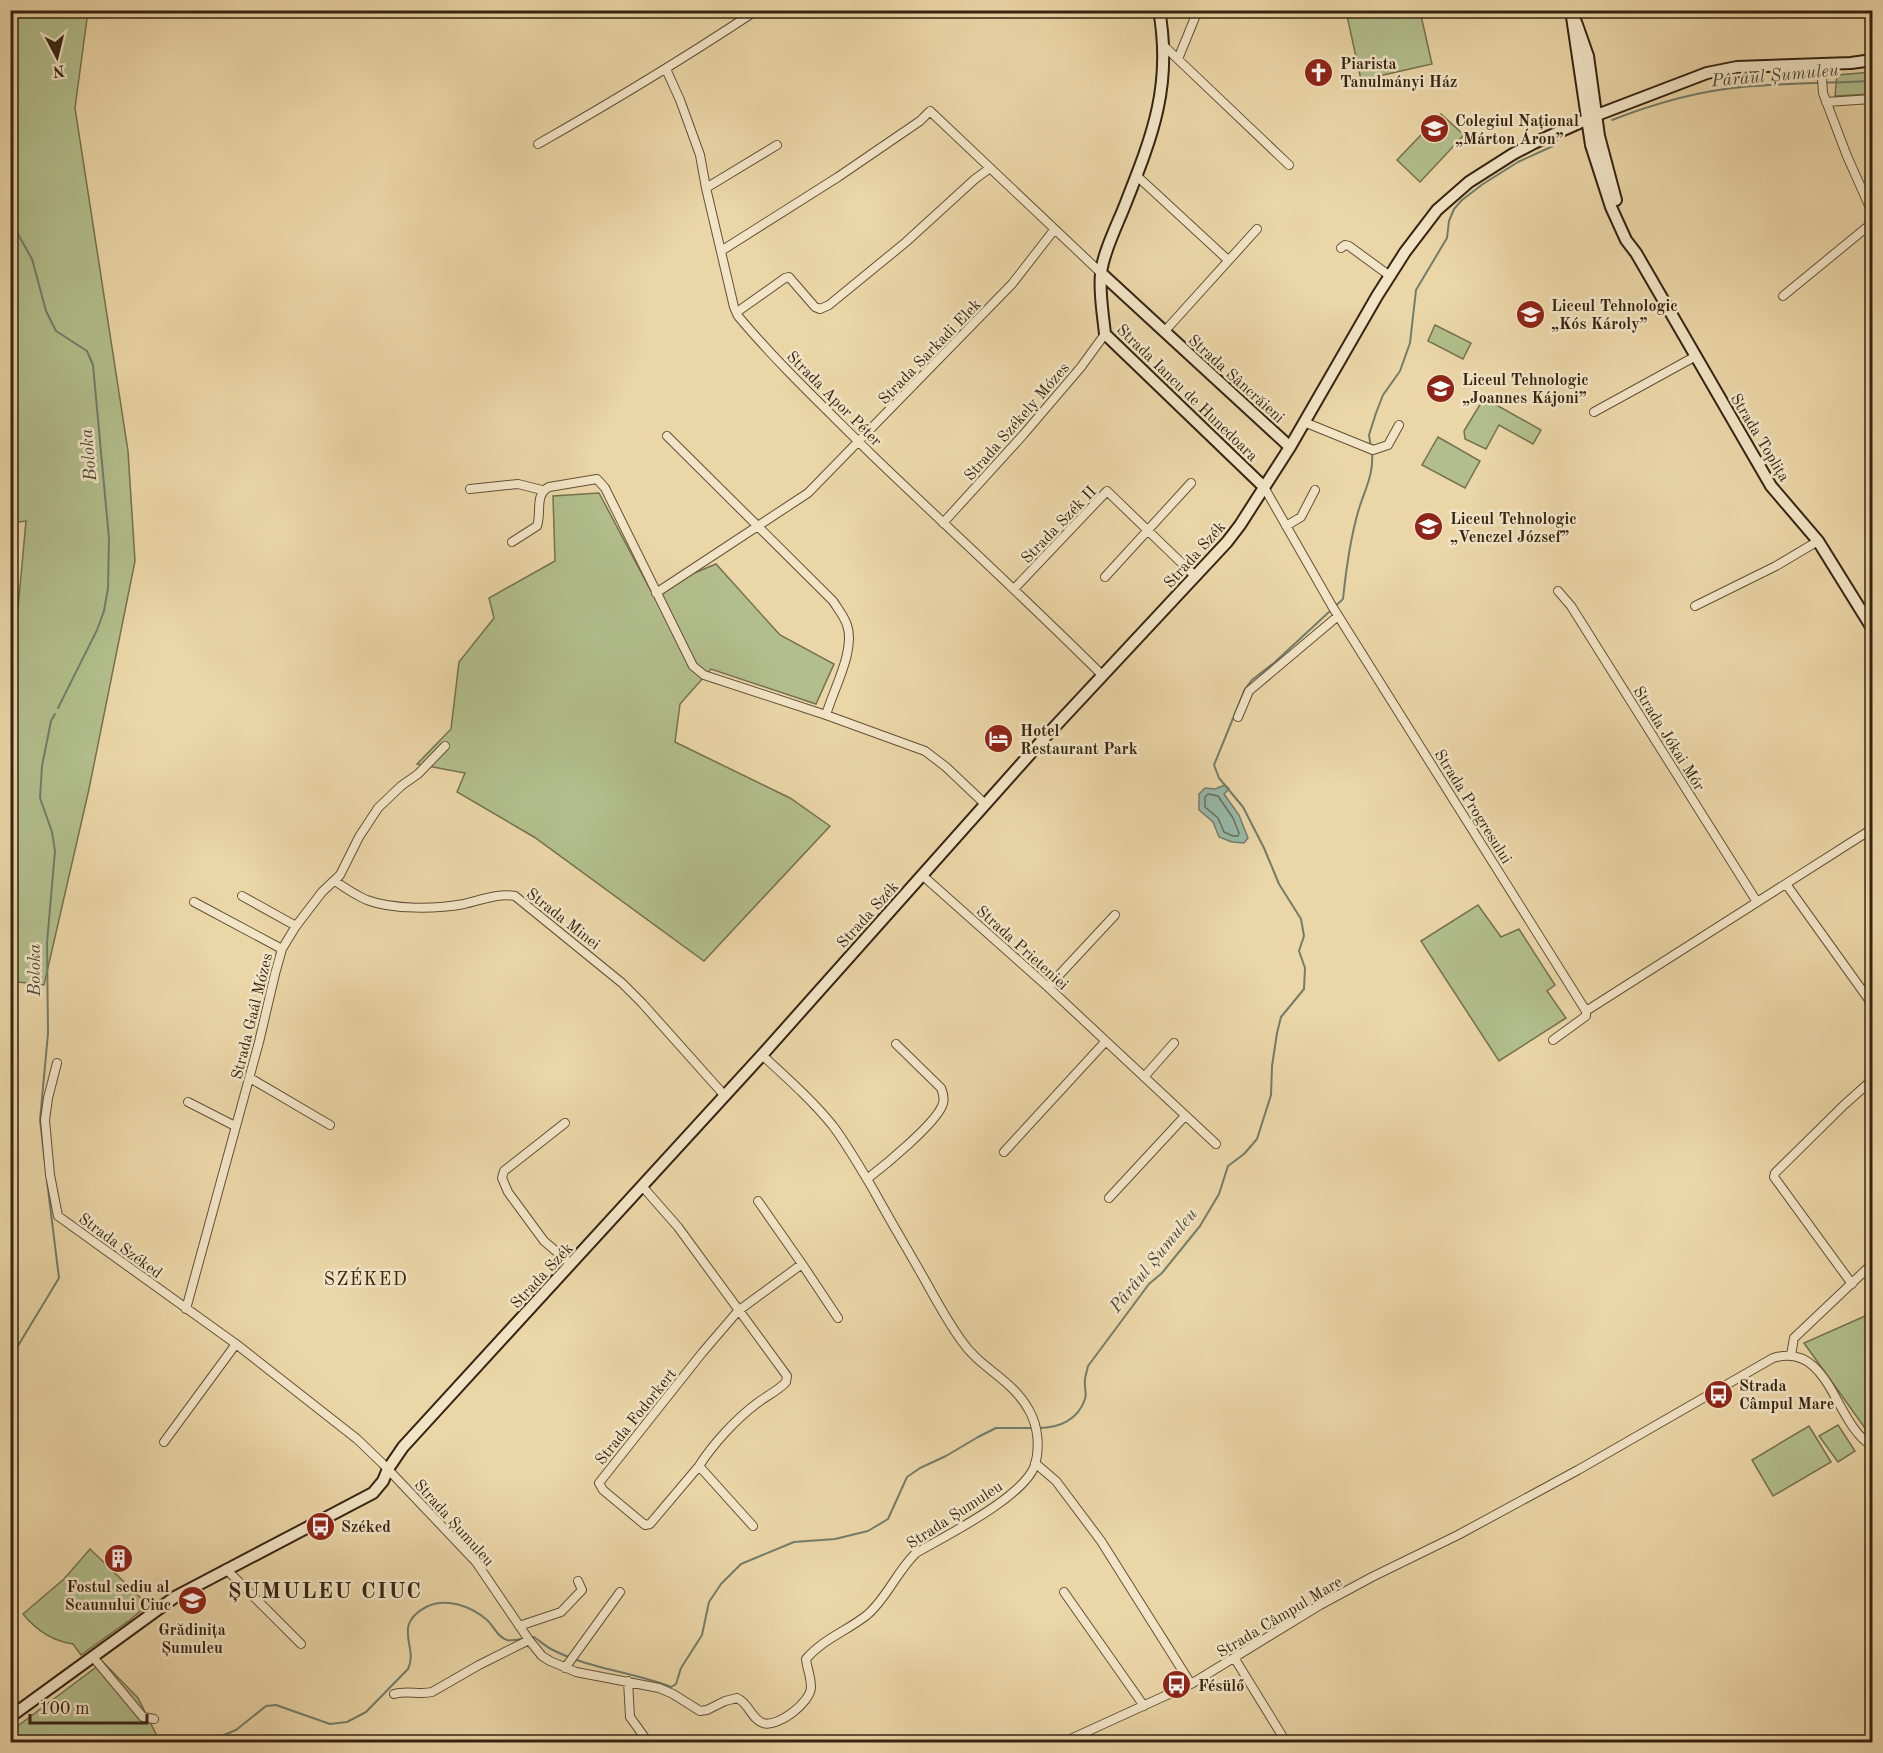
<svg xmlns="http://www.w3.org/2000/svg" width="1883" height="1753" font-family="'Old Standard TT',serif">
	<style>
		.green { fill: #b2bf8c; stroke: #74714f; stroke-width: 1.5 }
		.water { fill: #98b9a8; stroke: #717d6c; stroke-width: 1.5 }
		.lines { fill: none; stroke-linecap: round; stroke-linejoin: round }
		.shore { stroke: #676e5d; stroke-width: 1.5 }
		.stream { stroke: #717d6c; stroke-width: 2 }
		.street-casing { stroke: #635037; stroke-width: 10 }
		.secondary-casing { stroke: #362312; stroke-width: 14 }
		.street { stroke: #f2e4c6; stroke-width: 8 }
		.secondary { stroke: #f2e4c6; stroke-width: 10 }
		.labels { text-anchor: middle; stroke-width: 5; stroke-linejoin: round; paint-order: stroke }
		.poi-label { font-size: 16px; font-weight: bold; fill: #362312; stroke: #f2e4c6; text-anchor: start }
		.street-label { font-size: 16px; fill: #362312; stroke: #f2e4c6 }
		.water-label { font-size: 18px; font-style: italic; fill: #4e4838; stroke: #f2e4c6 }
		.neighbourhood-label { font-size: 18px; letter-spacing: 1.5px; fill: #362312; stroke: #f2e4c6 }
		.district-label { font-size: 22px; font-weight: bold; letter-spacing: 1.5px; fill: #362312; stroke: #f2e4c6 }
	</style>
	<rect width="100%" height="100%" fill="#ebd6a7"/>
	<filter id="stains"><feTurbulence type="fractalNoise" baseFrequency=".00333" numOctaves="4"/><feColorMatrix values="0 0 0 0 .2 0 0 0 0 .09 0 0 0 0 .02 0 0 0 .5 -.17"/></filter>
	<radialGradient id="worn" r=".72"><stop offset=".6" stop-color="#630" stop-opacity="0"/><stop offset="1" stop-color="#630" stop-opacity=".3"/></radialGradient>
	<path class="green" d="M11,10l77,1 -13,97 53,343 7,110 -46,228 -45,196 -34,-4v-233l3,-9 2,-98 11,-120 -15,2z
		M1346,11h74l12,53 -71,16z
		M1872,72v22l-37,2 2,-21z
		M1441,114l23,21 -44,47 -23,-22z
		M1435,325l36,18 -8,16 -35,-18z
		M1484,398l57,32 -8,14 -34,-19 -13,24 -21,-10 -1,-8z
		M1438,437l42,24 -15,27 -43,-23z
		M599,493l52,98 65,-27 64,71 54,29 -18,40 -105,-35 -31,35 -5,38 115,56 40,28 -126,135 -170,-124 -77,-45 8,-19 -48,-9 34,-35 8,-67 35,-44 -5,-20 66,-37 -2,-65z
		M1478,905l23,32 18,-8 36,56 -8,6 19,27 -67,43 -78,-120z
		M1872,1313v125l-68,-95z
		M1838,1425l17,26 -17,11 -19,-26z
		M1809,1426l22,36 -58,34 -21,-36z
		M90,1549l58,56 -17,14 -50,36 -8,-11c-21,-3 -36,-13 -50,-30l41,-35z
		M103,1662l35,36 22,44h-149v-11z"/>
	<path class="water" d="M1225,785l4,4 -5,5 15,21 9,23 -4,5 -12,-1 -13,-5 -6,-15 -14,-12v-16l6,-6 10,1z"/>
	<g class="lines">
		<path class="shore" d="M1208,794l10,2 15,22 6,15 -1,3h-5l-9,-4 -6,-14 -13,-11v-10z"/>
		<path class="stream" d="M1612,120c41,-16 86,-29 130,-33 43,-4 87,-4 130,-6
			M10,216l4,11 18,32 14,52 10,20 31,20 6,14 16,174 -1,49 -4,23 -7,19 -39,78
			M1371,448l-2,-13 7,-22 7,-18 17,-24 10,-28 6,-53 31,-52 2,-17 5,-12 8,-9 21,-16 35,-22 35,-16
			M45,1163l-5,-43 8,-87 -1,-90 8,-92 -3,-19 -12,-34 2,-32 9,-45 4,-7
			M10,1359l49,-81 -12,-97
			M1039,1428c20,0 39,-8 46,-29 2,-5 -1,-12 0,-19 0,-4 2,-9 3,-14l61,-82 13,-11 38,-47 19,-32 9,-28 16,-12 13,-15 14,-44 1,-29 5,-33 4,-16 23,-28 1,-21 -6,-17 5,-15 -3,-17 -22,-35 -15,-36 -21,-41 -24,-29 -5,-13 31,-76 7,-9 23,-18 68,-63c3,-29 7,-59 15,-87 6,-21 16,-37 14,-59
			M531,1637h3c6,4 12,10 19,13 37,19 80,22 118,37l5,-3 5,-16 21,-33 7,-33 12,-18 20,-20 53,-22 41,-3 33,-8 20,-12 19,-42 13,-9 26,-12 32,-19 18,-9h37
			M207,1742l29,-12 30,-24 10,-1 54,19 17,-2 19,-10 42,-43c11,-22 -17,-43 18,-62 20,-10 45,-1 61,13 7,6 10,17 20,20 5,1 13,-1 19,-2"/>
		<defs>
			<path id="street" d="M1164,46l125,119
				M1178,59l20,-49
				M1821,64l2,29 24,63 25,56
				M666,69l14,31 20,55 6,33 28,119 4,9c41,49 88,93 133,138 77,74 156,146 231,221
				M1826,102l46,-3
				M538,144c74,-42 145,-85 216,-132
				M1137,176l91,84
				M706,188l71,-43
				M1341,248l4,-3 4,1 41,30
				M721,251l117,-74 82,-56 10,-10 171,162
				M1783,296l89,-73
				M737,312l48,-34 4,-1 26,30 5,2 9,-4 77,-63 69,-63 15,-11
				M1164,332l93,-103
				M1594,412l102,-56
				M1304,422l69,28 15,-5 11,-20
				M667,436l166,165c5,8 11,15 14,24 9,25 -14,65 -21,90
				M1264,487l68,119 254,405
				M470,489l48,-5 24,6
				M943,523l80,-88 58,-68 24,-33
				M1286,526l15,-9 14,-27
				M512,542l25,-16c5,-14 -3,-31 12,-39l48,-8 8,9 88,178 11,9 122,40 99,36 21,16 39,37
				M1105,577l86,-94
				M1014,589l93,-98 88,85
				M1558,591l13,15 186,296
				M656,593l152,-100 204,-209 42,-54
				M1695,606l81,-40 42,-25
				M1238,717l11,-26 89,-75
				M922,875l126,112 168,157
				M335,881c10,7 20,14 32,19 26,10 70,9 97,4 17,-4 34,-11 51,-8l107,87 20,20 83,93
				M1786,884l86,120
				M242,896l54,30
				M194,902l88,47
				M1048,987l67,-72
				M1553,1040l33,-24v-5l286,-182
				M57,1063l-9,35 -3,22 5,55 8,41 178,128 121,95 25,24 94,99 53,78 13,16 8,5 26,11 83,16 14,6 27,17 7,-1 18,-9 12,-3c12,5 14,21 26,25 15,5 48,-21 48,-36 0,-10 -4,-19 -5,-28 17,-20 41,-28 61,-44 20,-17 30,-44 49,-62 31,-18 108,-56 119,-88 5,-17 3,-38 -5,-53 -17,-33 -50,-43 -69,-72 -13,-18 -24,-38 -35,-58 -17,-30 -35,-60 -52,-91 -13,-22 -26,-45 -41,-65 -21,-26 -46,-48 -71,-71
				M1144,1077l30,-34
				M250,1078l80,47
				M188,1102l47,24
				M565,1123l-61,48 -2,7 6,14 36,49 27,23
				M1004,1152l101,-110
				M867,1179c17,-13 67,-54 75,-73 3,-6 2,-11 -1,-18l-45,-44
				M642,1186l36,41 109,149 -1,6c-8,9 -20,14 -30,22 -21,16 -43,40 -57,62l54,60
				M1109,1198l76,-82
				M758,1201l44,63
				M1852,1284l-78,-107 1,-4 69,-68 28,-25
				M186,1309l73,-267 16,-68 7,-25 14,-23 26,-34 18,-17 19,-38 19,-29 23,-22 17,-12 27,-28
				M1791,1355l3,-17 78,-74
				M164,1442l72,-98
				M1035,1463l21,18 45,60 90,143
				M699,1466l-49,58 -5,1 -42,-35 -4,-7 103,-130 36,-42 64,-47 36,54
				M226,1569l75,75
				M1064,1592l80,114
				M519,1626l42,-14 21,-22 -4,-9
				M93,1657l50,60 11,2
				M1235,1659l51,83
				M565,1668l55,-76
				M628,1681l2,36 18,25
				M394,1694c13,-4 26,1 38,-2l47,-27 50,-25
				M1064,1742l127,-58 129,-79 52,-28 86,-42 120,-65 195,-112c57,-17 61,65 99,88"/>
			<path id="secondary" d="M1159,10c14,78 -8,129 -36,200 -7,17 -21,46 -22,64 -2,19 2,40 4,60l159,153
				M1571,10l20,135 20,62 15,33 10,13 135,233 47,55 54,87
				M1576,22l12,34 11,80 17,64
				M1101,273l189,174
				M10,1717l165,-120 198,-104 10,-12 5,-12 15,-22 359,-392 285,-320 180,-193 13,-17 50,-78 87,-151 28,-44 32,-42 32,-28 44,-28 21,-11 63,-28 110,-42 30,-6 114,-4 21,-3"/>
		</defs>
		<use href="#street" class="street-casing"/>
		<use href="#secondary" class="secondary-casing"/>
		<use href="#street" class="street"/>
		<use href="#secondary" class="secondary"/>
	</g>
	<defs>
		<symbol id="church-disc" viewBox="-11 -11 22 22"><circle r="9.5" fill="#8f2418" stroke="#f2e4c6"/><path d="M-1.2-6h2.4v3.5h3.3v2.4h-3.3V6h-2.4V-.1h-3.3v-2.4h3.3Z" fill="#fff"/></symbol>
		<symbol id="school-disc" viewBox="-11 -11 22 22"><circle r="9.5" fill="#8f2418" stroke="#f2e4c6"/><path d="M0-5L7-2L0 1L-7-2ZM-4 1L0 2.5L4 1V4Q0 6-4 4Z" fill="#fff"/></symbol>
		<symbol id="hotel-disc" viewBox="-11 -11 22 22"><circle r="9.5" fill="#8f2418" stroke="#f2e4c6"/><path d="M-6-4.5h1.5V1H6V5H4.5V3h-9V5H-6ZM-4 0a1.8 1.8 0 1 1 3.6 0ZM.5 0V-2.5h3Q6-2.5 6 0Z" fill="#fff"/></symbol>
		<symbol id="bus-disc" viewBox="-11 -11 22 22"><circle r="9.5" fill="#8f2418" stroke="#f2e4c6"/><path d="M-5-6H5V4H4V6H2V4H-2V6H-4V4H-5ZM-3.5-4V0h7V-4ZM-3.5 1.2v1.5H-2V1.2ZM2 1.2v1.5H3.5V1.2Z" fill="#fff"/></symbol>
		<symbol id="building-disc" viewBox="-11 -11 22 22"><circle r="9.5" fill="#8f2418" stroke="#f2e4c6"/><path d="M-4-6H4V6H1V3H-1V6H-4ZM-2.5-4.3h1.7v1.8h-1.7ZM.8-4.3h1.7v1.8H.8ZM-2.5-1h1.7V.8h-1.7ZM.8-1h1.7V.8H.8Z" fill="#fff"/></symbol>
	</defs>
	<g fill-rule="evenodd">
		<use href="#church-disc" x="1302" y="56" width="33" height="33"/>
		<use href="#school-disc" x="1418" y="112" width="33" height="33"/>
		<use href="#school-disc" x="1514" y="298" width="33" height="33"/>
		<use href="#school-disc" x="1424" y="372" width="33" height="33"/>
		<use href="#school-disc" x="1412" y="510" width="33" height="33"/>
		<use href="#hotel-disc" x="982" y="722" width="33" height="33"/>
		<use href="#bus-disc" x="1702" y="1378" width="33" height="33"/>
		<use href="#bus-disc" x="304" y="1510" width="33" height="33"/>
		<use href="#building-disc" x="102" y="1542" width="33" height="33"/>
		<use href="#school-disc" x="176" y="1584" width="33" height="33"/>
		<use href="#bus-disc" x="1160" y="1668" width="33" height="33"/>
	</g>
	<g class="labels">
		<g class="poi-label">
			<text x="1340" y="69">Piarista<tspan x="1340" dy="18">Tanulmányi Ház</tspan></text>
			<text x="1455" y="126">Colegiul Național<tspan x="1455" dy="18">„Márton Áron”</tspan></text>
			<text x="1551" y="311">Liceul Tehnologic<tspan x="1551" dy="18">„Kós Károly”</tspan></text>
			<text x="1462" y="385">Liceul Tehnologic<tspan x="1462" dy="18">„Joannes Kájoni”</tspan></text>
			<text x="1450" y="524">Liceul Tehnologic<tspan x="1450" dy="18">„Venczel József”</tspan></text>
			<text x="1020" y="736">Hotel<tspan x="1020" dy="18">Restaurant Park</tspan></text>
			<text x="1739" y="1391">Strada<tspan x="1739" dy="18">Câmpul Mare</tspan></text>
			<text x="341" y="1532">Széked</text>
			<text x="118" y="1592" text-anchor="middle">Fostul sediu al<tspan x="118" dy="18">Scaunului Ciuc</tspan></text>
			<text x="192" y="1635" text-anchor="middle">Grădinița<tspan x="192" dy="18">Șumuleu</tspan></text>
			<text x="1198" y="1691">Fésülő</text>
		</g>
		<g class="street-label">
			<text transform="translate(929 351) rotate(-46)" y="6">Strada Sarkadi Elek</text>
			<text transform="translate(1237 378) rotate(42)" y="6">Strada Sâncrăieni</text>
			<text transform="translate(1188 392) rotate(44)" y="6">Strada Iancu de Hunedoara</text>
			<text transform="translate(835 398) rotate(45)" y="6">Strada Apor Péter</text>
			<text transform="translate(1016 421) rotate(-49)" y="6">Strada Székely Mózes</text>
			<text transform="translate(1761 437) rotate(59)" y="6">Strada Toplița</text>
			<text transform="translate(1058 524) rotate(-46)" y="6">Strada Szék II</text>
			<text transform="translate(1194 554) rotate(-48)" y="6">Strada Szék</text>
			<text transform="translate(1670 738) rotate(58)" y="6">Strada Jókai Mór</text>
			<text transform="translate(1474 806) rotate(58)" y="6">Strada Progresului</text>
			<text transform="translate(867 914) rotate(-48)" y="6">Strada Szék</text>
			<text transform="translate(564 918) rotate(38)" y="6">Strada Minei</text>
			<text transform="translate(1023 947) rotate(42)" y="6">Strada Prieteniei</text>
			<text transform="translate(251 1016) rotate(-76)" y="6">Strada Gaál Mózes</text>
			<text transform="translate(121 1245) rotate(36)" y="6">Strada Széked</text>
			<text transform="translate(541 1275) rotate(-47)" y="6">Strada Szék</text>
			<text transform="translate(635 1416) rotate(-51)" y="6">Strada Fodorkert</text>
			<text transform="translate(954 1514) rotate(-33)" y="6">Strada Șumuleu</text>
			<text transform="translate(455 1522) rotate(48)" y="6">Strada Șumuleu</text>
			<text transform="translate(1279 1616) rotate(-31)" y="6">Strada Câmpul Mare</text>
		</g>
		<g class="water-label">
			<text transform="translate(1775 75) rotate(-5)" y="6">Pârâul Șumuleu</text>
			<text transform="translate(88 455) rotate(-95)" y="6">Boloka</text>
			<text transform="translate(34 970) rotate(-90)" y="6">Boloka</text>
			<text transform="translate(1153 1260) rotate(-51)" y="6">Pârâul Șumuleu</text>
		</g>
		<g class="neighbourhood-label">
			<text x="366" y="1285">SZÉKED</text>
		</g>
		<g class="district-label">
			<text x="325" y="1598">ȘUMULEU CIUC</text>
		</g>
	</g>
	<rect width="1883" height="1753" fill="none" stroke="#ebd6a7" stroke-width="36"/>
	<rect x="12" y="12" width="1859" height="1729" fill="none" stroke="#362312" stroke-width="3"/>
	<rect x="18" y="18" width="1847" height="1717" fill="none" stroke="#362312" stroke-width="1.5"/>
	<g transform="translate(57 57) rotate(173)" stroke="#f2e4c6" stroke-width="4.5" paint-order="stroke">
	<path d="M0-4.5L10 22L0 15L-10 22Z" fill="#362312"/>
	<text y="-9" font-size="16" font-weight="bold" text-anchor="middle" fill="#362312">N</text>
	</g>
	<path d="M30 1714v9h117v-9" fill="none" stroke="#362312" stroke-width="3"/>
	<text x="39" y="1714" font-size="18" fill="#362312" stroke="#f2e4c6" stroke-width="4.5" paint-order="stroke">100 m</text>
	<rect width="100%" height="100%" filter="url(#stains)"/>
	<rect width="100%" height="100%" fill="url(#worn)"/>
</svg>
